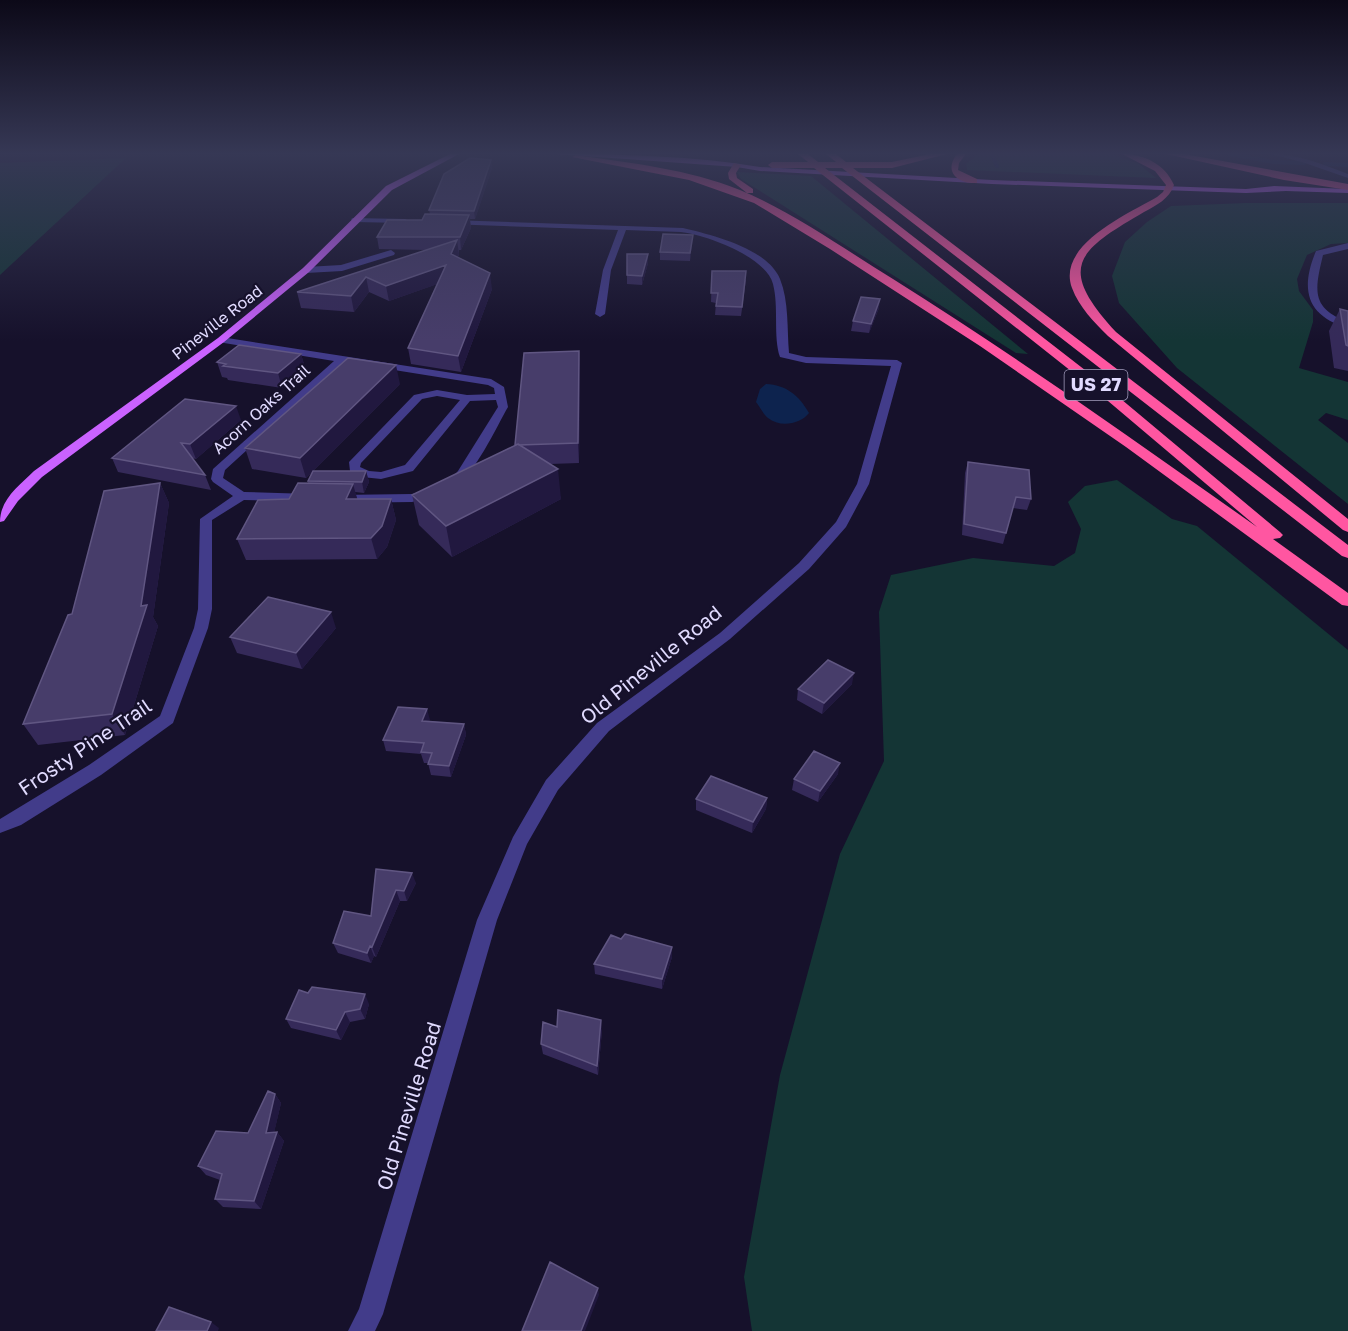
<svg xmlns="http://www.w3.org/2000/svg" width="1348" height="1331" font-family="'Golos Text',sans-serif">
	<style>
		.green { fill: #143535 }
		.water { fill: #0d234e }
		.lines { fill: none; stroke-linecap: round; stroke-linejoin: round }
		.stream { stroke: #0d234e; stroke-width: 4 }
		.minor { fill: #423c8a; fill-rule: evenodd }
		.major { fill: #ca62ff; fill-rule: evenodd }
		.highway { fill: #ff56a1; fill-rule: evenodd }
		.wall { fill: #352a59 }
		.shaded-wall { fill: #21183f }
		.building { fill: #473d6a; stroke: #605682; stroke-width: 1.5 }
		.labels { text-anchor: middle; stroke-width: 4.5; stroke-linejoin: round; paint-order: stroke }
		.far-street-label { font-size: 16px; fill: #e1dbff; stroke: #16112b }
		.shield { fill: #16112b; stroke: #a49ebf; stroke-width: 1.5 }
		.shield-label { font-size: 18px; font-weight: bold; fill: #e1dbff }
		.street-label { font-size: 20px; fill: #e1dbff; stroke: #16112b }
	</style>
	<rect width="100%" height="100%" fill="#16112b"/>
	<path class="green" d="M978,154h134l27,10 17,14 -189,-8 -1,-6z
		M126,158l-126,117v-112z
		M737,172l74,4 217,178 -12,-1 -275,-174z
		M1246,203h102v40l-17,1 -24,11 -10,24 2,12 14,19v12l-14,46 49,14v38l-22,-7 -8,7 30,23v61l-171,-136 -58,-65 -7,-27 13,-34 22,-20 24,-16z
		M1117,480l55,39 25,7 151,124v681h-596l-8,-54 36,-202 60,-221 44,-93 -5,-149 12,-37 82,-17 81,8 21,-13 6,-24 -13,-27 17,-16z"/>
	<path class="water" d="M766,384c20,1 33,11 43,29 -8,11 -29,15 -41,5 -5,-4 -8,-11 -12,-16l4,-13z"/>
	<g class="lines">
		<path class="stream" d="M992,154l5,12
			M1230,154l43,8 31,1
			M1325,164l23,1"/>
		<path class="minor" d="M1271,154c27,0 51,10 77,20v4l-43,-15z
			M352,218l53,1 4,2 -4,2 -50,-1 -4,-2z
			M450,220l233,8c29,7 84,20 97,51 9,22 7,50 9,74l17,4 91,3 5,3 -33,121 -23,43 -37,42 -79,70 -121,92 -51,59 -31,54 -30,76 -114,394 -8,17h-27l11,-22 118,-389 36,-83 33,-57 51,-57 123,-90 79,-70 37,-41 21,-38 34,-118 -85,-3 -26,-6c-7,-20 -1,-50 -7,-73 -7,-27 -66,-49 -92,-52 -18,-1 -37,-1 -55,-2l-15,40 -6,44 -5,3 -5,-3 8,-44 15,-40 -171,-6v-4z
			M1348,243v6l-25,6c-8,34 -13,53 25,67v6c-42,-12 -48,-39 -32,-77z
			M391,250l4,3 -1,2 -52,16 -36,2 -4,-3 4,-3 35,-2z
			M221,337l270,42 13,8 4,20c-10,17 -36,73 -54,79l-6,-4 10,-11 40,-64 -2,-7 -26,1 -57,70 -32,8 -19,-2 -12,-6 -1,-9 65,-67 23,-5 30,5 28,-1 -1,-6 -6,-3 -144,-23 -119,108 -2,8 21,14 66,2 6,4 -6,4 -66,-2 -32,20v89l-4,19 -35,95 -72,52 -80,50 -21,8v-14l89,-54 71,-49 34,-88 4,-19 2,-90 33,-23 -20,-14 -2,-3 2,-10 121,-108 -116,-19 -2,-2zM437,396l23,4 -55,65 -24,7 -12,-1 -9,-4 1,-4 61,-64z
			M432,489l6,4 -2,3 -24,6 -75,1 -6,-4 6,-4 75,-1z"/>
		<path class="major" d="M450,154h9l-67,36 -83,82 -85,70 -182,135 -24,24 -14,20 -4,1c0,-23 19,-36 34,-51l184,-133 85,-70 83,-82z
			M556,154c66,0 139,2 204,13l232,13 254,9 28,-3 74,3v4l-62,-2 -40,2 -254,-9 -232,-13 -23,-4z"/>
		<path class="highway" d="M798,154h10l10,8h18l-10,-8h10l10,8h46l38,-8h17l-55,14h-39l495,377v13l-6,-2 -500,-388h-17l278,216 177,148 3,3 -3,3 -7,1 75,54v13l-6,-1 -216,-158 -146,-101 -150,-97 -76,-46 -65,-23 -117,-23 4,-2c55,8 112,14 164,35 53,22 104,59 153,89 124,78 244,163 364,248l-162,-137 -281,-222h-42l-4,-3 4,-3h36z
			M957,154h9l-7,9 -1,7 19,9v4c-19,1 -34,-11 -20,-29z
			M1122,154c22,0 43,10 52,31 -5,14 -17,20 -30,27 -67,39 -88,55 -28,120l232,187v13l-5,-2 -235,-194c-14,-14 -29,-29 -36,-48 -16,-43 56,-74 85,-91l6,-5 3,-7 -11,-14z
			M1166,154h18l164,30v6l-64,-10z
			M734,163l7,2 -5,8 1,5 16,11v4h-6l-18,-14 -1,-6z"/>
	</g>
	<path class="wall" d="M491,160l1,8 -17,51h-5l1,9 -10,22h-2v4l-1,3 34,32 -31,83 -50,-8 -3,-16 29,-64 -48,17 -20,-9 -15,20 -53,-4 -4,-16 130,-42 -48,-1 -2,-12 45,-17 8,-6 -1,-4z
		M692,243l-2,18 -30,-1v-8z
		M627,254l21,9 -6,22 -15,-1z
		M712,271l34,9 -5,36 -26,-1 1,-12 -5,-1z
		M879,308l-10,25 -18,-2 2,-10z
		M1340,309l8,2v60l-14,-3 -5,-37z
		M579,351l1,19 -1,93 -29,1 11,35 -109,58 -33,-32 -7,-30 103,-50z
		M301,354l4,14 -23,20 -54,-8 -1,-2 -5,-1 -5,-15z
		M400,384l-87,87h53l3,11 -5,11 -9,-1 2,7h34l5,21 -9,27 -10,12 -131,1 -9,-21 52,-40 19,-16v-2l5,-10 -7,7 -54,-9 -7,-21z
		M241,420l-45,39 -4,-1 13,17 6,15 -93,-18 -6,-14z
		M968,462l63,37 -4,11 -14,-2 -10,36 -41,-9 3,-62z
		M160,483l9,20 -16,114 5,9 -33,109 -87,10 -15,-21 49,-110z
		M336,628l-34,41 -65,-16 -7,-16z
		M852,684l-30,30 -25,-14 1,-11z
		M427,709l2,12 35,3 2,11 -15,42 -20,-2 -3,-12h-4l-3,-9 -35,-3 -3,-11z
		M838,774l-20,28 -26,-12 2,-11z
		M767,798l-1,11 -14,24 -56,-23v-11z
		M376,869l40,14 -9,18h-7l-24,56 -2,-1 -3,7 -33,-10 -5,-10 38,-27z
		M621,939l51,8v10l-10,32 -67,-15 -1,-10z
		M308,993l61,11 -4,15 -15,3 -9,18 -50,-12 -5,-9z
		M557,1027l45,3 -4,45 -55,-21 -2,-10z
		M275,1094l6,9 -7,29h3l7,9 -23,68 -38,-2 -8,-8 5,-19 -14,-5 -8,-9 50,-33z"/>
	<path class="shaded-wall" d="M491,160l1,8 -17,51 -1,-8z
		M469,215l2,13 -10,22 -1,-13z
		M693,235l-1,8 -2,18v-8z
		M457,240l2,14 -6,15 -2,-15z
		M648,254v9l-6,22v-9z
		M446,265l3,15 -60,21 -3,-15z
		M490,273l2,16 -31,83 -3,-16z
		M366,277l3,15 -15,20 -3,-16z
		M880,299l-1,9 -10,25 2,-9z
		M579,351l1,19 -1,93 -1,-20z
		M301,354l4,14 -23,20 -4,-15z
		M396,365l4,19 -94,94 -6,-20z
		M236,406l5,14 -45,39 -6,-15z
		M558,469l3,30 -109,58 -6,-31z
		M366,471l3,11 -5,11 -2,-11z
		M160,483l9,20 -16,114 5,9 -33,109 -13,-21 29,-108z
		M353,484l6,21 -13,-6z
		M391,499l5,21 -9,27 -10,12 -6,-21z
		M331,612l5,16 -34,41 -6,-16z
		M854,673l-2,11 -30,30 2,-11z
		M427,709l3,11 -5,12 -3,-11z
		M464,724l2,11 -15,42 -2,-11z
		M840,763l-2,11 -20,28 2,-11z
		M767,798l-1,11 -14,24 1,-11z
		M412,873l4,10 -9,18 -3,-10z
		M396,890l4,11 -24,56 -4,-10z
		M370,946l4,10 -3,7 -4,-10z
		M672,947v10l-10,32v-10z
		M365,994l4,10 -4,15 -5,-10z
		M345,1012l5,10 -9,18 -5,-10z
		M601,1020l1,10 -4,45 -1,-9z
		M275,1094l6,9 -9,39 -6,-9z
		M277,1132l7,9 -23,68 -7,-8z
		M598,1288l1,7 -14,36h-4z
		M211,1322l8,6 -1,3h-11z"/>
	<path class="building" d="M470,158l21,2 -17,51 -45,-1 15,-36z
		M425,214l44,1 -9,22h-83l10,-17h35z
		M663,234l30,1 -3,18 -30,-1z
		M457,240l-6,14 39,19 -32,83 -50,-8 38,-83 -60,21 -20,-9 -15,19 -54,-4z
		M627,254h21l-6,22 -15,-1z
		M712,271h34l-4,36 -26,-1 2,-13h-7z
		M861,297l19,2 -9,25 -18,-3z
		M1340,309l8,2v35l-2,-1z
		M239,345l62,9 -23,19 -55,-7 3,-2 -9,-2z
		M579,351l-1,92 -59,2 -1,-1 -3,1 9,-92z
		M348,358l48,7 -96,93 -55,-10z
		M185,399l51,7 -46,38 -9,-1 24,32 -93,-17z
		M518,444l40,25 -112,57 -34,-31z
		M968,462l61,8 2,29 -15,-2 -10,36 -42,-9z
		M313,471h53l-4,11 -54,-1z
		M160,483l-19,123 6,-1 -35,109 -89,10 45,-109 4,-1 32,-123z
		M298,483l55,1 -7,15h45l-9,27 -11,12 -134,1 21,-39 31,-1z
		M268,597l63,15 -35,41 -66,-16z
		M828,660l26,13 -30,30 -26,-14z
		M398,707l29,2 -5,12 42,3 -15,42 -21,-2 4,-11 -11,-1 3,-9 -41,-3z
		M814,751l26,12 -20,28 -26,-12z
		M711,776l56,22 -14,24 -57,-23z
		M376,869l36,4 -8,18 -8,-1 -24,57 -2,-1 -3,7 -34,-10 11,-32 27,5z
		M625,934l47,13 -10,32 -68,-15 17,-29 10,4z
		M312,987l53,7 -5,15 -15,3 -9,18 -50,-11 13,-29 9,3z
		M558,1010l43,10 -4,46 -56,-22 2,-22 14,5z
		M268,1091l7,3 -9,39 11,-1 -23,69 -39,-2 7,-25 -24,-8 18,-35 32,2z
		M550,1262l48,26 -17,43h-59z
		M169,1307l42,15 -4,9h-51z"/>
	<linearGradient id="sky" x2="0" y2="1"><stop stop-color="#0c0918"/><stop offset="0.45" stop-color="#363855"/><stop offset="1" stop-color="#363855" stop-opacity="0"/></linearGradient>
	<rect width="1348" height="341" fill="url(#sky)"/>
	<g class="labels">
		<g class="far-street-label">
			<text transform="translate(217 322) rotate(-38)" y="6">Pineville Road</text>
			<text transform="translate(261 409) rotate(-42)" y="6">Acorn Oaks Trail</text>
		</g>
		<rect class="shield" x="1064.5" y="370" width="63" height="30" rx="4.5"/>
		<g class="shield-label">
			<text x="1096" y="391">US 27</text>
		</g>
		<g class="street-label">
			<text transform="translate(651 665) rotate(-39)" y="7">Old Pineville Road</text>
			<text transform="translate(85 747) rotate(-34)" y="7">Frosty Pine Trail</text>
			<text transform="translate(409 1106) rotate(-73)" y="7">Old Pineville Road</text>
		</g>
	</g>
</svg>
